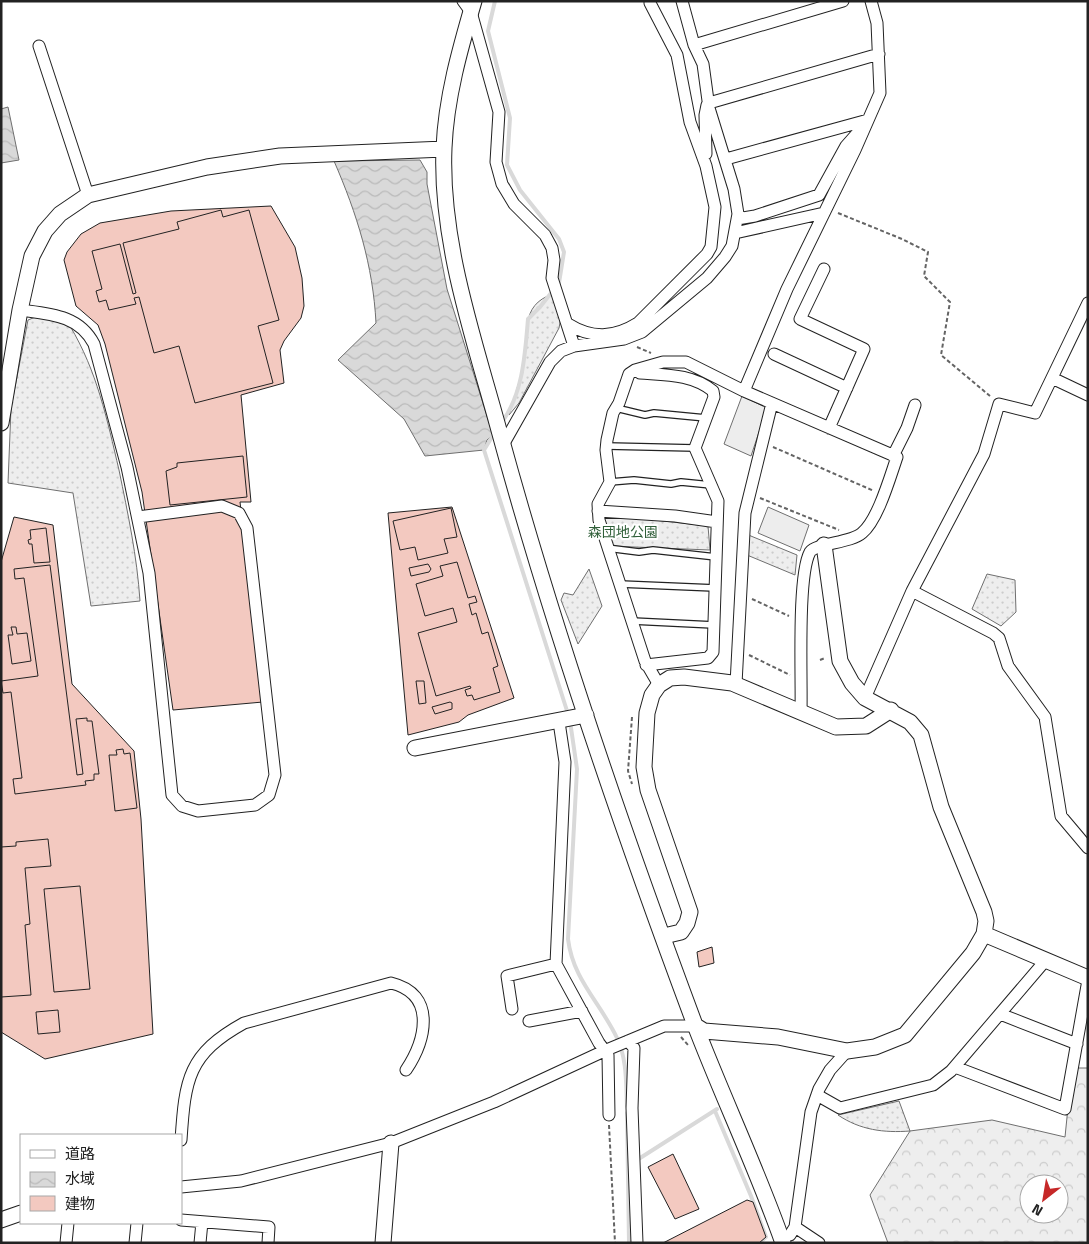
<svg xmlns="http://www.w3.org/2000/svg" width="1089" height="1244" font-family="'Titillium Web','Noto Sans JP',sans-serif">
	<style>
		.grass { fill: url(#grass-dots); stroke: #6f6f6f }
		.forest { fill: url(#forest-crowns); stroke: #6f6f6f; fill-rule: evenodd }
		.parking { fill: #ededed; stroke: #6f6f6f }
		.water { fill: url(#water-waves); stroke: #6f6f6f }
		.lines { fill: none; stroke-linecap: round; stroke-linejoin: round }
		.stream { stroke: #d9d9d9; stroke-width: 4 }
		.building { fill: #f3c9c0; stroke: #222 }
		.lane-casing { stroke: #222; stroke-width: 8 }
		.street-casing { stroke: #222; stroke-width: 13 }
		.secondary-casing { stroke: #222; stroke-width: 17 }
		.path { stroke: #646464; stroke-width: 2; stroke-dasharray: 4 2.5; stroke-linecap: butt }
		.lane { stroke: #fff; stroke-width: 5.5 }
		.street { stroke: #fff; stroke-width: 11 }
		.secondary { stroke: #fff; stroke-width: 15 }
		.labels { text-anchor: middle; stroke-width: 4; stroke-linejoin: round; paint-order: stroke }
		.park-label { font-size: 14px; fill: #2f5e38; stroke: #fff }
	</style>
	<defs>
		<pattern id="grass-dots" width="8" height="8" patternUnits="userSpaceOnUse" patternTransform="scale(1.25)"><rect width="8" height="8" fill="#eee"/><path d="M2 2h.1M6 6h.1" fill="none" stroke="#ccc" stroke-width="1.8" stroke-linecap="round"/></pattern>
		<pattern id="forest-crowns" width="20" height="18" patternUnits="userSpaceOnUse" patternTransform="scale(1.25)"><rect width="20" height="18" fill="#eee"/><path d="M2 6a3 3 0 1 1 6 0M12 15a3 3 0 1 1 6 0" fill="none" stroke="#ccc"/></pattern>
		<pattern id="water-waves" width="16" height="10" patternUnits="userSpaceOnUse" patternTransform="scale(1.25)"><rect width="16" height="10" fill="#d9d9d9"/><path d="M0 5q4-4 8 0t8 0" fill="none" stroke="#bababa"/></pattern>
	</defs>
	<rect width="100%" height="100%" fill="#fff"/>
	<path class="grass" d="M553,294l8,23 -2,11 -40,75 -10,12c5,-17 11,-35 15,-52 5,-28 -5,-58 29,-69z
		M38,316l32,10c27,45 37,93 49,144 9,44 18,86 21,131l-49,5 -18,-113 -65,-10 3,-75 17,-88z
		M609,515l99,11 2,24 -101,-4 -7,-24z
		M746,534l51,21 -2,20 -48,-20z
		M589,569l13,37 -24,38 -17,-44 3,-7 9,2z
		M987,574l28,6 1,32 -15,14 -29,-17z
		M899,1101l11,30c-26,2 -50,-1 -72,-16z"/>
	<path class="forest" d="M1072,1068h16v175h-200l-18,-48 40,-64 82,-11 73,17zM1029,1184h30v30h-30z"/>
	<path class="parking" d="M742,396l25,12 -16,48 -27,-12z
		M768,507l41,18 -9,26 -42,-18z"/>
	<path class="water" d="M8,107l11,53 -18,3v-54z
		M420,160l7,12v12l20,105 46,146 -6,5 -3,10 -59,6 -21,-37 -66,-59 38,-37c-3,-58 -19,-109 -42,-162z"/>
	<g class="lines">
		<path class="stream" d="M495,1l-7,30 22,87 -3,47 13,25 39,49 5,13 -5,31 -19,24 -12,12c-3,36 -5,74 -26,103
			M495,432l-11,18 84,264
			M570,721l7,48 -9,170c5,41 32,63 49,99 10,21 9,45 10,68
			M715,1111l36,85 15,41 -7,6
			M627,1113l2,130
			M637,1160l80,-51"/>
	</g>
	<path class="building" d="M271,206l24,41 7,31 2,28 -3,12 -17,23 -4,9 4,33 -43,12 10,107h-11l23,200 -90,8 -31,-218 -37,-148 -7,-19 -22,-19 -12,-46 3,-8 14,-18 19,-11 71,-12z
		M221,210l2,7 26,-7 30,110 -21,6 15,57 -78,20 -16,-57 -25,7 -15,-56 -5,1 2,6 -27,6 -3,-10 -7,2 -3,-11 6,-2 -10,-38 28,-7 13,50 3,-1 -13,-50 56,-14 -2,-7z
		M243,456l4,41 -77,8 -4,-34 11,-4v-4z
		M452,507l62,191 -46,17 -9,7 -51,13 -20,-222z
		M451,508l6,29 -13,2 4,14 -30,7 -3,-13 -15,3 -7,-29z
		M14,517l39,8 19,159 62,67 7,68 12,215 -108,25 -44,-27v-470z
		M46,528l4,34 -16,1 -2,-19h-3l-1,-4 3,-1 -1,-9z
		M457,562l11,36 7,-2 2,6 -8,2 3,11 4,-2 6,21 6,-2 10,34 -5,2 7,24 -26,8 -2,-5 -5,1 -2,-6 6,-2 -1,-2 -34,10 -18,-63 39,-11 -4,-14 -28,8 -9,-32 27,-8 -3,-10z
		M428,564l3,5 -2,3 -18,4 -2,-8z
		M50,565l27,210 6,-1 -7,-55 11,-1v3h5l7,53h-5v6l-9,1 1,4 -71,9 -2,-15 9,-1 -11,-86 -8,1 -2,-12 37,-5 -14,-98 -9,1 -1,-10z
		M11,627h5l1,7 10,-1 4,28 -19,3 -4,-29h5z
		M416,681h8l2,22 -7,1z
		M450,702l2,1v6l-17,5 -3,-7z
		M123,749l1,5 6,-1 7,55 -22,3 -6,-56h8l-1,-5z
		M48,839l3,27 -26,2 5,56 -5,1 6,70 -30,2v-150l15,-1v-4z
		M80,886l10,103 -36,3 -10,-103z
		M712,947l2,16 -15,4 -2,-15z
		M58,1010l2,22 -22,2 -2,-22z
		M673,1154l26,55 -24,10 -27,-52z
		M747,1200l6,2 13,35 -7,6h-96z"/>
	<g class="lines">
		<defs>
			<path id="lane" d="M616,408l29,7 9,-2 52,5
				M607,446l88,2
				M610,482l24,-2 37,4 10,-2 30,3
				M607,548l32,4 14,-2 63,7
				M620,584l95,4
				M632,621l82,4"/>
			<path id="street" d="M463,1l8,11 28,100 -3,50 6,22 12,20 31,31 7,13 2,12 -2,18 22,68
				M694,45l149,-44
				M39,46l49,149
				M709,103l170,-49
				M706,154l-1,-39 2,-10
				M726,159l142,-39
				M737,219l18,-3 64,-21 27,-49 15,-17
				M735,233l89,-20
				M824,269l-24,50 64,30 -35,79
				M20,310c30,4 59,5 74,34l33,123 22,106 23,222 10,11 16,5 57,-6 14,-10 6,-20 -28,-247 -8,-15 -17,-7 -84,11
				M568,324c24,15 46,14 70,-1l69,-69 4,-7 4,-40 -9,-41 -16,-44 -13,-67 -27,-52
				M774,354l73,34
				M636,370l4,3c26,2 52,1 73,18l1,6 -19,51 23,53 -5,151 -5,6 -62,7
				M1052,378l36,17
				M744,391l43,-102 68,-139 25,-57 -3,-70 -6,-22
				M503,445l47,-83 11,-11 13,-5 50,-7 18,-7 65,-54 18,-21 7,-11 6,-32 -4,-25 -25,-81 -6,-44 -9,-19 -12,-44
				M893,456l14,-28 8,-23
				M598,511l77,5 42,6
				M912,591l81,42 6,5 9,28 37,51 16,99 27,32
				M736,684l9,-171 27,-110
				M659,685l-14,-24 -46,-141 -1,-16 12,-22 -4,-32 1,-10 6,-27 6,-10 10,-29 6,-4 28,-8h23l58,29 153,66c-7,20 -19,63 -35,76 -11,10 -46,10 -52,19 -13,24 -8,128 -9,159
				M865,698l47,-107 72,-137 15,-50 36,9 53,-110
				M559,722l6,40 -9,202 43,79 9,12 1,60
				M512,1009l-5,-33 49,-12
				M1000,1014l77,30
				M529,1021l53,-10
				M628,1041l6,7 -2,60 5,135
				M955,1067l110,42 23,-129
				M817,1095l23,13 93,-23 18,-14 94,-110
				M181,1140c4,-61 7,-86 63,-117l147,-40c46,11 35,57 15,87
				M181,1187l60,-6 150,-38 103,-41 110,-51 60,-25h32
				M181,1220l88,7 -1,16
				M795,1227l24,16
				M781,1237l9,-2 5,-8 16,-115 8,-23 11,-19 17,-19
				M66,1243l2,-20
				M135,1243l2,-20
				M200,1243l2,-21"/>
			<path id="secondary" d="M474,1c-14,48 -28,97 -30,147 -4,92 29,188 53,275 55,203 124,404 198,602 28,73 62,144 88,218
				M1,423l19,-113 12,-54 13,-25 15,-17 28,-19 119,-28 73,-11 164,-7
				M415,748l171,-33
				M984,934l104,44
				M664,936l17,-4 6,-9 3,-11 -42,-122 -4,-23 3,-54 5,-18 7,-10 11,-7 14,-1 48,6 104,44 30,-1 25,-16
				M696,1026l8,5 74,6 69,14 28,-4 30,-12 68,-82 11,-19 2,-13 -2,-9 -43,-105 -20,-72 -11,-13 -45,-24 -13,-15 -12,-22 -16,-116
				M1,1220l20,-7
				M383,1243l8,-100"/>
		</defs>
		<use href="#lane" class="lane-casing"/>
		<use href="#street" class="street-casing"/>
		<use href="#secondary" class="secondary-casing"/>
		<path class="path" d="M838,213l64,26 26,13 -4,24 26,26 -9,53 49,41
			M637,347l14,6
			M773,447l101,44
			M760,498l79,32
			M752,599l37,17
			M749,655l41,20
			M820,660l5,-2
			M632,717l-4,54 4,13
			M681,1037l7,8
			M609,1125l6,118"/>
		<use href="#lane" class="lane"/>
		<use href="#street" class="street"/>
		<use href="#secondary" class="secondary"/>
	</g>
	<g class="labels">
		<g class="park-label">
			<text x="623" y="537">森団地公園</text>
		</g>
	</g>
	<rect width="1089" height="1244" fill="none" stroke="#222222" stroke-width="5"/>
	<rect x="20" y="1134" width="162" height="90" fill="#ffffff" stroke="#a7a7a7"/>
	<rect x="30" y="1150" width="25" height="8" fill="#ffffff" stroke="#a7a7a7"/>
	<text x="65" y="1159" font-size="15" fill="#222222">道路</text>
	<rect x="30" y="1172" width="25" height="15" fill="url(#water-waves)" stroke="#a7a7a7"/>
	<text x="65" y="1184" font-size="15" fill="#222222">水域</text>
	<rect x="30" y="1196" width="25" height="15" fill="#f3c9c0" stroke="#a7a7a7"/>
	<text x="65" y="1209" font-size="15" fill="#222222">建物</text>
	<g transform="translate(1044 1199) rotate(211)"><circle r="24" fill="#ffffff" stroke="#a7a7a7"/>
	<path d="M0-4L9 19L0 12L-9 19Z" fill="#c62828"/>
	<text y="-8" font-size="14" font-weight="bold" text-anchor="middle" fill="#222222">N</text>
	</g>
</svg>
